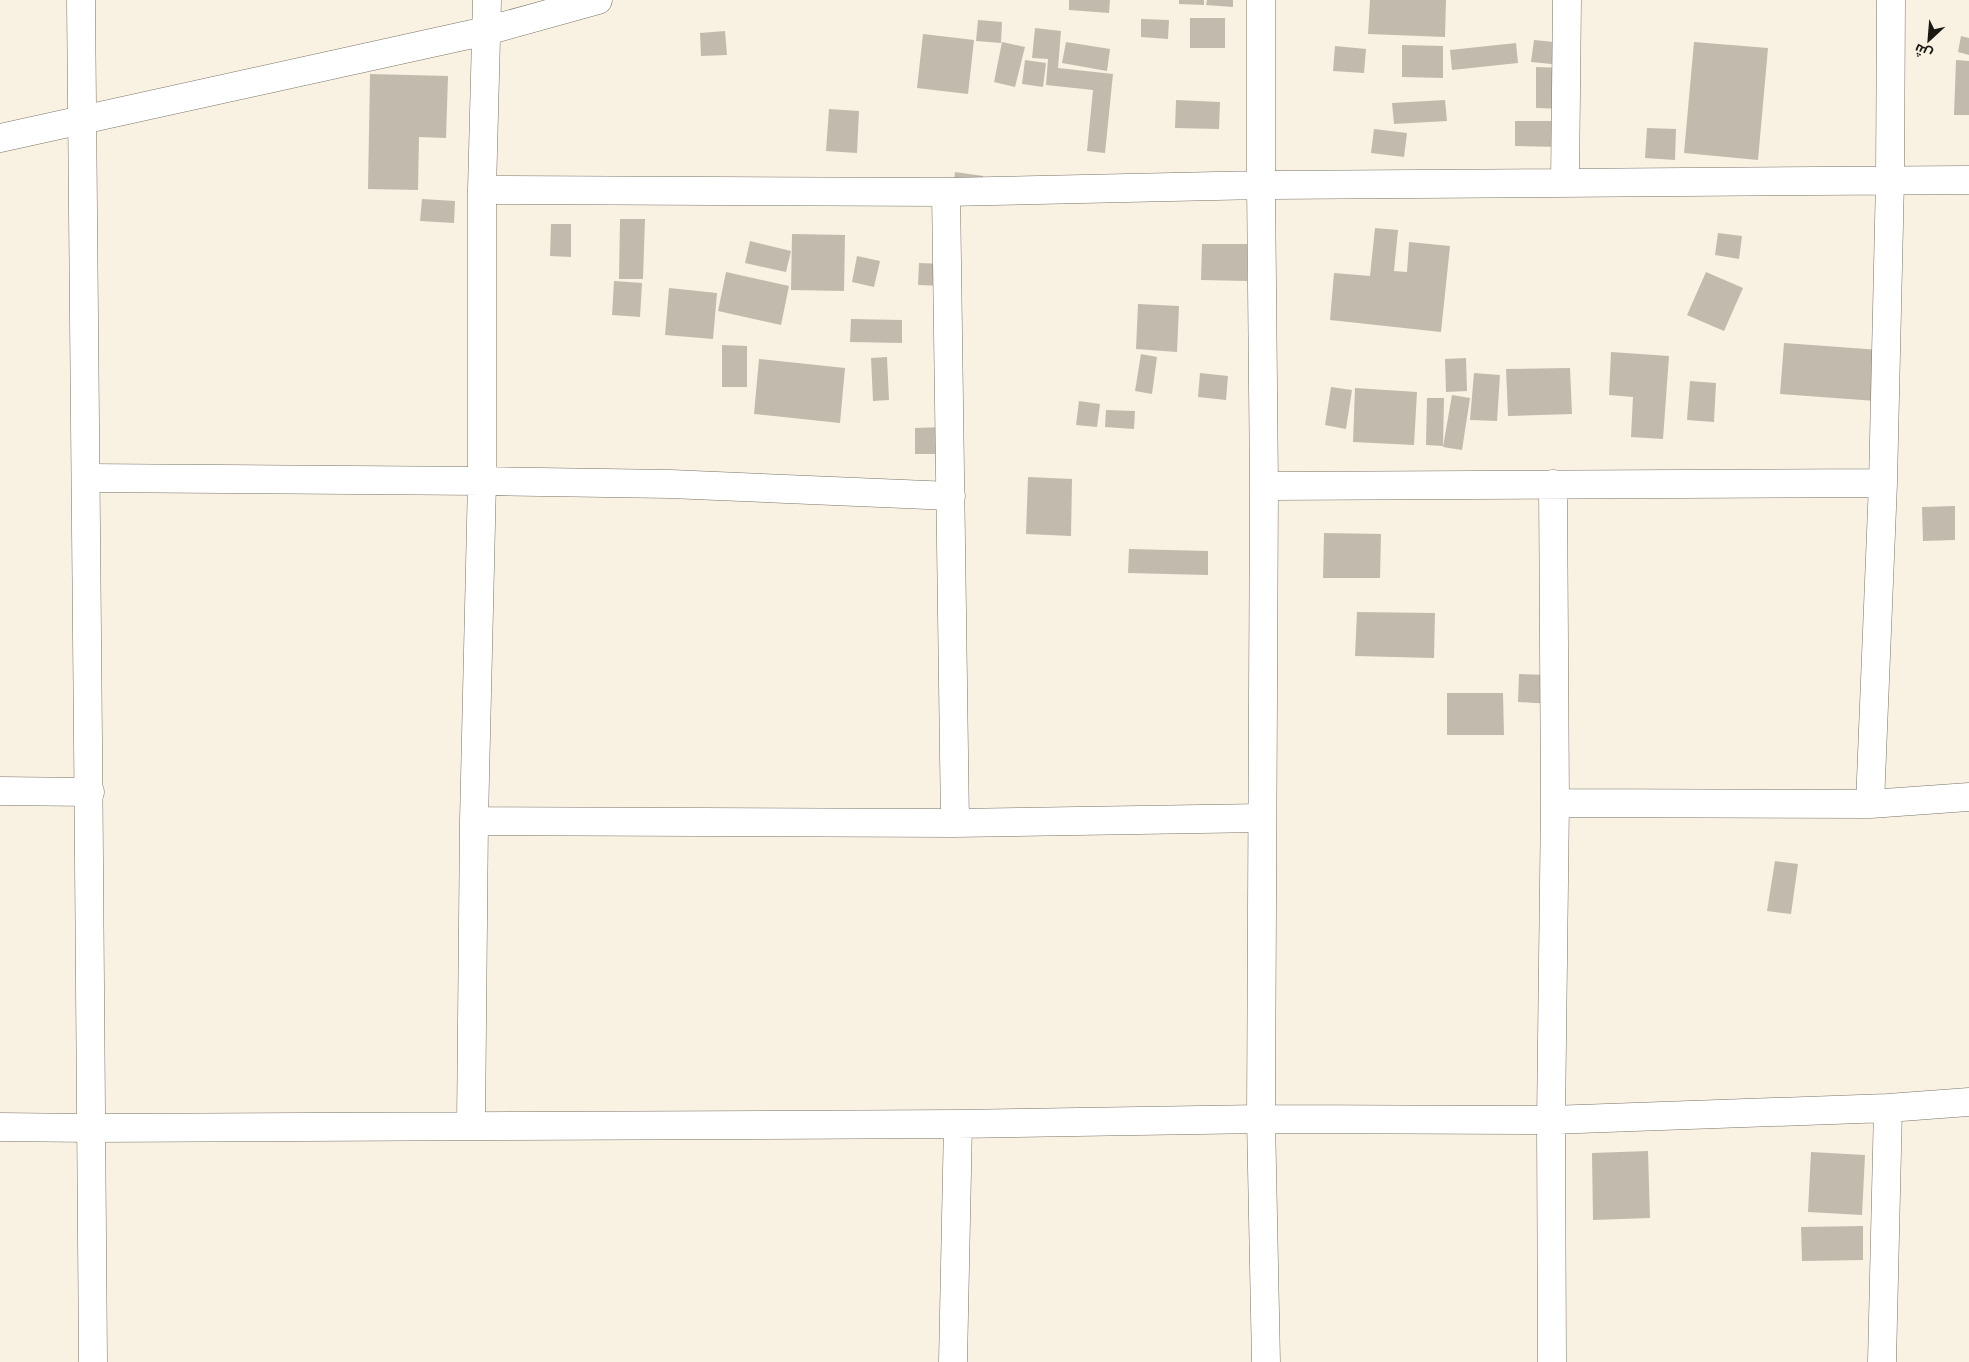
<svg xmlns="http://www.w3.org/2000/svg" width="1969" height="1362" font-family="Cabin,Cairo,sans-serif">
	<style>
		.building { fill: #c2bbad }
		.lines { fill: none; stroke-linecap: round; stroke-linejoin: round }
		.street-casing { stroke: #7a7467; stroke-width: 29 }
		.secondary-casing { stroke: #7a7467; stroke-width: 29 }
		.street { stroke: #fff; stroke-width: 28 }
		.secondary { stroke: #fff; stroke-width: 28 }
	</style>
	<rect width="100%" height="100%" fill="#f9f2e3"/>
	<path class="building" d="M1069,0h41l-1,13 -40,-3z
		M1179,0h25v5l-25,-1z
		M1207,0h26v7l-27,-2z
		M1370,0h76l-1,37 -77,-3z
		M1190,18h35v30h-35z
		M1141,19l28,1 -1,19 -27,-2z
		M978,20l24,2 -1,21 -25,-2z
		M1035,28l26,3 -3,37 55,6 -8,79 -18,-2 6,-61 -47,-5 2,-26 -16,-1z
		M725,31l2,24 -26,1 -1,-23z
		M923,34l51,6 -6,54 -51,-6z
		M1961,36l8,2v17l-11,-3z
		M1534,40l30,3 -2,22 -31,-3z
		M1002,42l23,5 -10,40 -21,-5z
		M1066,42l44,7 -3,22 -45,-8z
		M1694,42l74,6 -10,112 -74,-7z
		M1516,43l2,20 -66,7 -2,-20z
		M1402,45l41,1v32l-41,-1z
		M1335,46l31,3 -2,24 -31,-2z
		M1025,60l21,3 -3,24 -21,-3z
		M1956,60l13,1v54h-15z
		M1536,67l30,1 -2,41 -28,-1z
		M370,74l78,2 -2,62 -27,-1 -1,53 -50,-1z
		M1176,100l44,2 -1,27 -44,-1z
		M1445,100l2,21 -53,3 -2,-21z
		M829,109l30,2 -2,42 -31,-2z
		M1515,121h46v26l-46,-1z
		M1647,128l29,1 -1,31 -30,-2z
		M1374,129l33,4 -3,24 -33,-4z
		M955,172l28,4 -2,18 -28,-4z
		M422,199l33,2 -1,22 -34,-2z
		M620,219h25l-2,60h-24z
		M551,224h20v33l-21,-1z
		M1375,228l23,2 -4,41 13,1 2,-30 41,4 -9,86 -111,-12 4,-47 36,3z
		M1718,233l24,3 -3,23 -24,-4z
		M792,234l53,1 -1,56 -53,-1z
		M750,241l41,10 -5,21 -41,-9z
		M1202,244h46l-1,37 -46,-1z
		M857,256l23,5 -6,26 -22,-5z
		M919,263l26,1v22l-27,-1z
		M726,272l63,14 -8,39 -63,-14z
		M1706,272l37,16 -19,43 -37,-16z
		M614,281l28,2 -2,34 -28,-2z
		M669,288l48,5 -4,46 -48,-4z
		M1138,304l41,2 -2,46 -41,-3z
		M851,319l51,1v23l-52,-1z
		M1784,343l96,7 -4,51 -96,-7z
		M722,345l25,1v41h-25z
		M1611,352l58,4 -6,83 -32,-2 2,-40 -24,-2z
		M1141,354l16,3 -5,37 -17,-3z
		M887,357l2,43 -16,1 -2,-43z
		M1466,358l1,33 -21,1 -1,-33z
		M759,359l86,9 -5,55 -86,-9z
		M1570,368l2,46 -64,2 -2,-47z
		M1200,373l28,3 -2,24 -28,-3z
		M1474,373l26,2 -3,46 -27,-1z
		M1690,381l26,2 -2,39 -27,-2z
		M1331,387l21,3 -6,39 -21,-4z
		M1355,388l62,4 -3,53 -61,-3z
		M1452,395l18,3 -8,52 -19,-3z
		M1427,398h17l-1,48 -17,-1z
		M1079,401l21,3 -3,23 -21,-2z
		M1106,410l29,1 -1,18 -29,-2z
		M946,427l1,27h-32v-26z
		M1028,477l44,2 -1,57 -45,-2z
		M1955,506v34l-32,1 -1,-34z
		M1324,533l57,1 -1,44h-57z
		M1129,549l79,2v24l-80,-2z
		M1357,612l78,1 -1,45 -79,-2z
		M1519,674l34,1 -1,29 -34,-2z
		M1447,693h56l1,42h-57z
		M1775,861l23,3 -7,50 -24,-3z
		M1648,1151l2,67 -57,2 -1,-67z
		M1811,1152l54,3 -3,60 -54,-3z
		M1863,1226v34l-61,1 -1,-34z"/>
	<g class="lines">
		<defs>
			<path id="street" d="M1261,0v185l3,301 -3,633 5,243
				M0,138l486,-107 112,-31
				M1565,182l2,-182
				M482,190l464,2 315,-7 708,-5
				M946,192l9,631
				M87,478l395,3 188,3 281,12
				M1264,486l619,-3
				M0,791l90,1
				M1555,803l315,1 99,-7
				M1870,804l13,-321 7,-303 1,-180
				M474,821l481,2 307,-5
				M471,1125l3,-304 8,-340v-291l5,-190
				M0,1127l90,1 868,-4 303,-5 290,1 337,-12 81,-6
				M953,1362l5,-238
				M1552,1362l-1,-242 4,-317 -2,-319
				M1882,1362l6,-254"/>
			<path id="secondary" d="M81,0c8,454 6,908 12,1362"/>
		</defs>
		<use href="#street" class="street-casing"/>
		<use href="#secondary" class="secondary-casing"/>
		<use href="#street" class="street"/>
		<use href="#secondary" class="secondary"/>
	</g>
	<g transform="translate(1929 40) rotate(206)" stroke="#f9f2e3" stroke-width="4" paint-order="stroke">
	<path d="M0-4L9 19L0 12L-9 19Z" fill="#1a1813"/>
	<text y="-8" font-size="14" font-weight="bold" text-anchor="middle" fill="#1a1813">ش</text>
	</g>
</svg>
